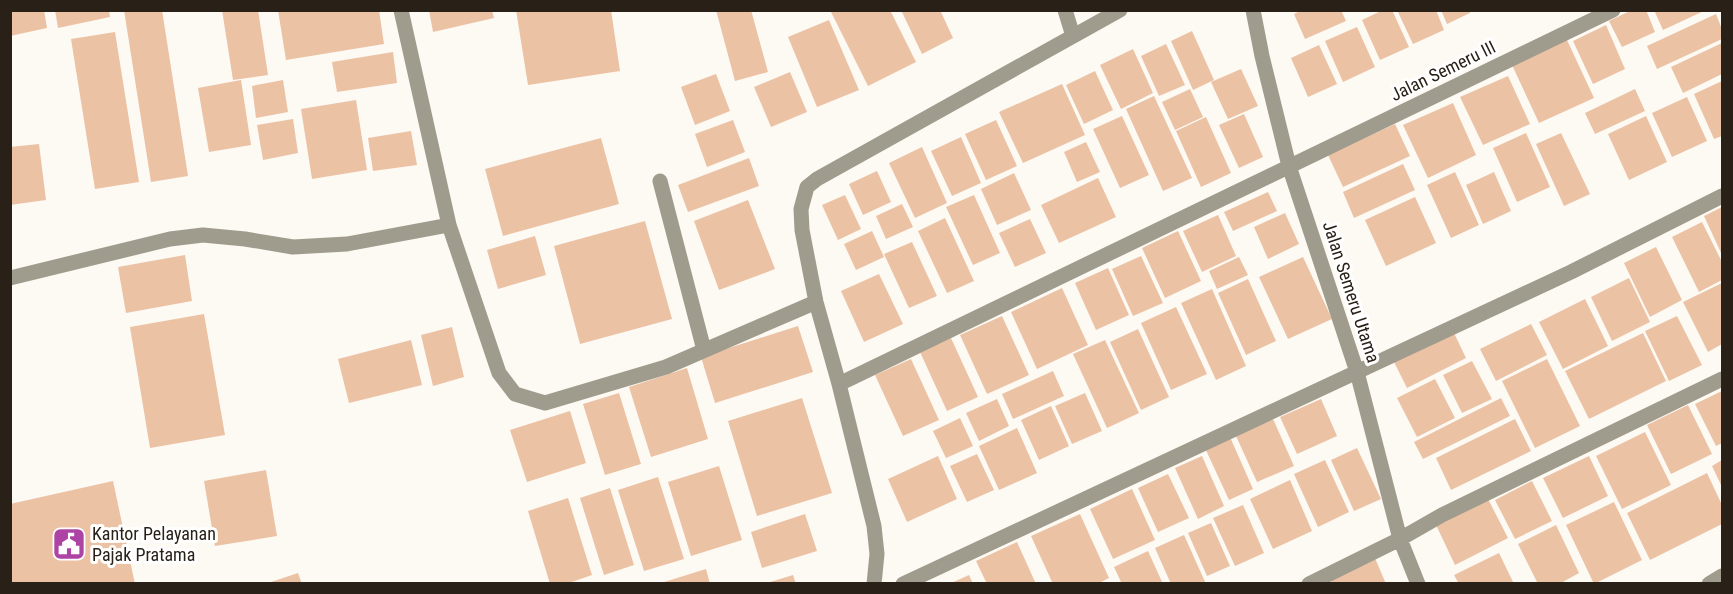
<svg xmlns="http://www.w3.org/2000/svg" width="1733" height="594" font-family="'Roboto Condensed',sans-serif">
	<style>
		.building { fill: #ecc2a5 }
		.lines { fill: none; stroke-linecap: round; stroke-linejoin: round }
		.minor { stroke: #9f9c8e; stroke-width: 15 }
		.labels { text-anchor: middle; stroke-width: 6; stroke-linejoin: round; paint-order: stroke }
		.street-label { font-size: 18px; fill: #292117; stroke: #fff }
		.poi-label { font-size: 18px; fill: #292117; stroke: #fff; text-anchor: start }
	</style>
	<rect width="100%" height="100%" fill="#fdf9f3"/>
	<path class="building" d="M10,10h34l3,18 -37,8z
		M55,10h54l1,7 -52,11z
		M124,10h38l26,166 -37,6z
		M222,10h36l10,65 -35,5z
		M278,10h101l5,34 -98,16z
		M429,10h63l2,8 -61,14z
		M516,10h95l9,61 -92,14z
		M716,10h35l17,62 -33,9z
		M830,10h60l26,52 -48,24z
		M901,10h39l13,28 -31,16z
		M1302,10h39l5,11 -41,18 -11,-25z
		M1383,10h9l17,37 -29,13 -18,-40z
		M1397,10h39l8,20 -31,14z
		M1441,10h28l1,3 -23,11z
		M1632,10h14l9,22 -33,15 -13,-26z
		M1654,10h52l-43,20z
		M1716,14l6,15v10l-65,30 -10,-23z
		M829,20l30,70 -42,17 -29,-70z
		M1606,25l19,44 -32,15 -20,-43z
		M1357,27l18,40 -32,15 -18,-41z
		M1192,31l22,49 -21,10 -22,-49z
		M115,32l24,150 -44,7 -24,-150z
		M1567,40l27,58 -55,25 -27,-58z
		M1722,43v31l-39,19 -12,-26z
		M1166,44l19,41 -26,11 -18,-40z
		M1319,45l18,39 -29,13 -17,-39z
		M1133,49l20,44 -32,16 -21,-44z
		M393,52l4,31 -60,9 -5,-30z
		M1241,69l17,37 -30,13 -17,-37z
		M1095,71l18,39 -29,14 -18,-39z
		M790,72l17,40 -36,15 -17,-40z
		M716,74l14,37 -35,14 -14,-38z
		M1508,76l22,48 -47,21 -23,-48z
		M241,80l10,65 -42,7 -11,-64z
		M283,80l5,32 -32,6 -4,-32z
		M1722,81v55l-8,3 -20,-45z
		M1062,84l23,51 -62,28 -24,-51z
		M1190,89l13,28 -28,13 -13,-28z
		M1635,89l10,22 -50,23 -10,-21z
		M1154,96l38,82 -29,13 -37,-82z
		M1687,97l20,44 -35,16 -20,-44z
		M356,100l11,70 -55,9 -11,-70z
		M1453,103l23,52 -48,23 -25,-53z
		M1244,114l19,43 -24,11 -20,-43z
		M1122,116l27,59 -29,13 -27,-59z
		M1646,116l21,46 -38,18 -21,-46z
		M1206,117l25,56 -30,14 -25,-56z
		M293,119l5,34 -35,7 -6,-35z
		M733,120l12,32 -38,15 -12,-33z
		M996,120l21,46 -31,14 -21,-46z
		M1395,124l15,32 -67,31 -15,-32z
		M411,131l6,34 -44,6 -5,-33z
		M1526,133l24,54 -33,15 -24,-54z
		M1561,133l29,61 -26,12 -28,-62z
		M961,137l20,46 -29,13 -21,-45z
		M601,138l18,66 -116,32 -18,-67z
		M1086,142l14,30 -23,10 -13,-30z
		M39,144l7,56 -36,5v-58z
		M922,147l25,56 -32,15 -26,-55z
		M749,158l10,28 -71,26 -10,-27z
		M1403,164l12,26 -61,28 -11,-26z
		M877,171l14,31 -28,13 -14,-31z
		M1455,172l24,53 -28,13 -24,-53z
		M1494,172l17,39 -28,13 -17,-39z
		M1014,173l17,37 -34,15 -16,-36z
		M1098,178l18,39 -57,26 -18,-38z
		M1268,192l9,19 -44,20 -9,-19z
		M845,195l16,34 -23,11 -16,-35z
		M974,195l26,58 -27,12 -27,-58z
		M1415,197l21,46 -50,23 -21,-46z
		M748,200l27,69 -56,21 -25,-69z
		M902,204l11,23 -27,12 -10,-23z
		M1722,207v48l-18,-39z
		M1285,213l14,31 -31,15 -14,-32z
		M1218,215l18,41 -34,16 -19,-41z
		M945,218l29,63 -27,12 -29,-62z
		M1030,219l16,34 -31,14 -16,-34z
		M645,221l27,98 -92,25 -26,-98z
		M1702,222l20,40v18l-23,12 -27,-55z
		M872,231l12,26 -28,13 -12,-26z
		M1178,231l23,50 -36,17 -23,-50z
		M535,236l11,39 -48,14 -11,-39z
		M912,242l25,54 -28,12 -25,-54z
		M1656,247l26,53 -32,17 -26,-54z
		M185,255l7,46 -66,12 -8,-46z
		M1141,256l22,47 -30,13 -21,-47z
		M1239,257l9,18 -31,14 -8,-18z
		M1303,257l29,62 -44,20 -29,-62z
		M1108,268l21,47 -33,15 -21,-47z
		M879,274l24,50 -39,18 -23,-51z
		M1629,278l21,44 -38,19 -21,-44z
		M1248,279l28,62 -30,14 -28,-62z
		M1722,283v61l-14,8 -25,-50z
		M1062,288l26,57 -51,24 -26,-57z
		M1212,289l34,77 -30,14 -35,-77z
		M1585,299l23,47 -45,23 -24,-47z
		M1176,307l31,67 -36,16 -30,-67z
		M204,314l21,121 -75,13 -20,-121z
		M1002,316l27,59 -42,19 -27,-59z
		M1677,316l25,49 -33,16 -24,-50z
		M1531,324l16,31 -51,26 -16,-32z
		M798,326l15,46 -98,31 -14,-46z
		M452,327l12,50 -31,9 -12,-51z
		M1138,329l31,68 -28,13 -31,-68z
		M1453,331l13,27 -59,30 -14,-28z
		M1643,333l23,48 -77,38 -24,-48z
		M951,338l27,59 -31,14 -27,-59z
		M411,340l11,45 -73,18 -11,-44z
		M1105,340l34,73 -32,15 -34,-74z
		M911,359l28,61 -36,16 -28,-61z
		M1547,359l33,67 -45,22 -33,-67z
		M1472,361l20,38 -30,14 -19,-38z
		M687,368l21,71 -57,18 -22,-70z
		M1053,371l11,25 -51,23 -11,-25z
		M1435,379l20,39 -38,19 -20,-39z
		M1722,391v52l-6,3 -21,-42z
		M619,393l22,71 -36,11 -22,-71z
		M1085,393l17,38 -30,13 -17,-38z
		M802,398l30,95 -75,23 -29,-95z
		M1501,398l9,18 -87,43 -9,-17z
		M997,399l12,27 -30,15 -13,-28z
		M1321,399l16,37 -40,18 -17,-37z
		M1688,405l24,49 -41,20 -24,-49z
		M1051,406l18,40 -30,14 -18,-40z
		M570,411l16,52 -59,19 -17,-52z
		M960,418l13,28 -27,12 -13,-27z
		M1273,419l21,47 -37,16 -21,-46z
		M1515,419l16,32 -80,39 -15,-32z
		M1017,428l20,45 -38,17 -20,-44z
		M1645,432l26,53 -49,24 -26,-53z
		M1230,437l23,52 -24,11 -24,-52z
		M1357,448l24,51 -27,12 -23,-51z
		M977,454l17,36 -27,12 -17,-36z
		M938,456l19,43 -50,23 -19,-43z
		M1202,456l22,50 -26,13 -23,-51z
		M1589,456l19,40 -45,22 -20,-40z
		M1325,460l24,52 -31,15 -24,-53z
		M1722,460v27l-10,-21z
		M719,466l23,74 -51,16 -23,-74z
		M266,470l11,66 -62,10 -11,-65z
		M1707,473l15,32v19l-72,36 -23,-47z
		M1168,474l21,44 -31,14 -20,-44z
		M658,477l26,82 -40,12 -26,-81z
		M1290,480l22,51 -39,18 -23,-50z
		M113,481l22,103h-125v-80z
		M1532,481l20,40 -37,18 -20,-39z
		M610,488l24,77 -30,10 -24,-77z
		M1132,489l23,51 -42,19 -23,-50z
		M568,498l24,77 -26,9h-16l-22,-73z
		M1488,499l20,39 -53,27 -19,-40z
		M1614,502l28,58 -48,24 -28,-59z
		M1243,505l21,48 -29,13 -22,-48z
		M805,514l12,37 -55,17 -11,-36z
		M1080,514l29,64 -12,6h-44l-22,-48z
		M1211,523l19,43 -23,10 -19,-43z
		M1556,525l23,48 -20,11h-21l-20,-40z
		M1184,535l22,49h-35l-16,-36z
		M1017,542l19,42h-49l-11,-23z
		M1148,551l15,33h-41l-8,-17z
		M1499,553l15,31h-55l-5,-9z
		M1375,558l11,26h-53l-3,-5z
		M706,569l4,15h-49v-1z
		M298,573l4,11h-34v-1z
		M793,575l3,9h-28l-1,-1z
		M969,575l4,9h-24z"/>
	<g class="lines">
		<path class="minor" d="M401,10l48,215
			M1065,10l8,26
			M1253,10l9,46 27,110 68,206 43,167 18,45
			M660,181l44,169
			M10,278l160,-39 33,-4 42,4 48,8 54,-3 102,-19 50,148 16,21 30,9 121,-36 150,-65
			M839,384l774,-374
			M874,584l3,-30 -3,-28 -35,-142 -23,-82 -14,-72 -1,-21 6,-22 10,-8 303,-169
			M903,584l668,-312 151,-76
			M1309,584l91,-45 42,-24 280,-136
			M1709,584l13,-8"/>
	</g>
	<defs>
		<symbol id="civic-square" viewBox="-11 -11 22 22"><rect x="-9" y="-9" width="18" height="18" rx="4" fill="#ad44a5" stroke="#fff"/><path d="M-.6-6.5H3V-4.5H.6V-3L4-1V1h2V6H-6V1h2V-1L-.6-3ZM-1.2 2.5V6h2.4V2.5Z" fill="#fff"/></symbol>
	</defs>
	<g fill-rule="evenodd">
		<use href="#civic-square" x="50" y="525" width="38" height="38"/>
	</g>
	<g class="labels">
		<g class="street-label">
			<text transform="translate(1443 71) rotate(-26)" y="6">Jalan Semeru III</text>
			<text transform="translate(1351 292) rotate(72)" y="6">Jalan Semeru Utama</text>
		</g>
		<g class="poi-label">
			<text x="92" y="540">Kantor Pelayanan<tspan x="92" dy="21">Pajak Pratama</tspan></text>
		</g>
	</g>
	<rect width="1733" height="594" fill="none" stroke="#292117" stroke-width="24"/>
</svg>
